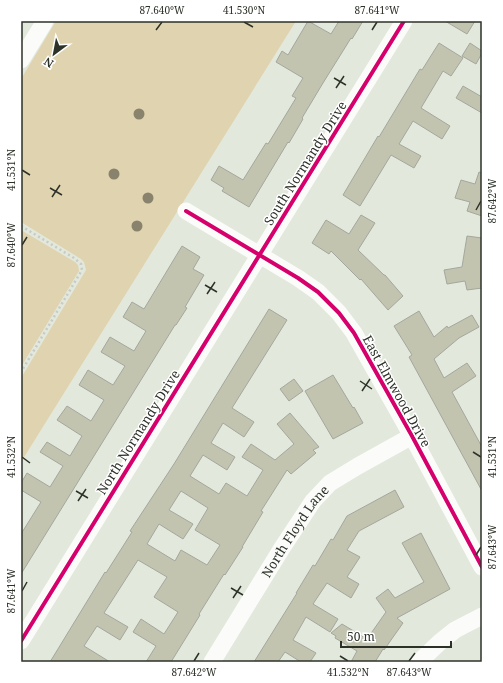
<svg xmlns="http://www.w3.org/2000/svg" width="503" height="683" font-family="'Noto Serif',serif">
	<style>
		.green { fill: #e0d3af }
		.building { fill: #c2c4b0; stroke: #a4a79d; fill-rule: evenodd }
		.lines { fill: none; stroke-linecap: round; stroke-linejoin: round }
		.path { stroke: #c8cac6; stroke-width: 2.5; stroke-dasharray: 2 3; stroke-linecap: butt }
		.minor { stroke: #fbfcfa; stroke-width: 17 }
		.cycleway-casing { stroke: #fff; stroke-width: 6 }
		.cycleway { stroke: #d6006c; stroke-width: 4 }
		.tree { fill: #89836d }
		.ticks { fill: none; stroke: #2d3229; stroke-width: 1.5 }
		.labels { text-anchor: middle; stroke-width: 3; stroke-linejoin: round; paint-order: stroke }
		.street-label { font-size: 13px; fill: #2d3229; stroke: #fff }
		.neatline { fill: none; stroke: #2d3229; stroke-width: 1.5 }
		.ticks-label { font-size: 10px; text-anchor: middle; fill: #2d3229 }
	</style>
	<rect width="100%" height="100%" fill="#e2e8dc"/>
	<path class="green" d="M56,21h240l-275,441v-84l65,-108 -2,-8 -3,-3 -60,-37v-143z
		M21,230l54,32 3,3 1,6 -58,96z"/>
	<path class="building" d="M308,21l23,13 8,-13h24l-11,18 -1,-1 -28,45 -21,35 1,1 -14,24 -1,-1 -39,65 -27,-16 2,-3 -13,-8 8,-14 24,14 23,-37 2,1 28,-46 -4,-2 11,-18 -27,-16 6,-11 6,4z
		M445,21h30l-8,13z
		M439,43l24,15 -12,18 -8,-5 -22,37 29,18 -8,13 -29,-18 -14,23 22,12 -7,12 -23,-13 -31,51 -17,-11 35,-59 1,1 41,-68 2,1z
		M470,43l12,8v2l-6,11 -14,-8z
		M463,86l19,11v16l-26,-15z
		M479,172l3,1v43l-15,-5 3,-9 -15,-4 6,-18 14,4z
		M361,215l14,8 -17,27 26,25h1l18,21 -15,14 -27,-31 -1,1 -29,-29 -2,3 -17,-11 14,-23 23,14z
		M467,236l15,2v50l-15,2 -2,-9 -18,3 -3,-14 18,-3z
		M182,246l18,11 -7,12 11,6 -19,32 2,1 -11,17h-1l-154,249v-40l20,-32 -20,-12v-7l6,-10 23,14 13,-21 -23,-14 7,-10 23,14 12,-20 -25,-16 10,-14 24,15 13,-21 -25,-15 9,-15 25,15 12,-19 -24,-14 9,-15 24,14 12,-20 -23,-14 9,-15 12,7z
		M269,309l18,11 -55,88 22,14 -10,15 -21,-14 -12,20 24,14 -8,13 -24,-15 -13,21 29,18 7,-11 21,13 16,-26 -21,-13 9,-13 24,16 19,-16 -17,-20 13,-11 29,34 -6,3 3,3 -25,21 -4,-4 -26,41 2,1 -21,35h1l-18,28 -1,-1 -25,40 1,1 -29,47h-25l10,-16 -23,-14 8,-13 23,15 14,-22 -24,-15 13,-20 -29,-17 -34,53 24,14 -8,13 -23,-14 -13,20 26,16h-60l55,-90 1,1 26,-41 -2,-1 44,-67zM181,491l27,17 -13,22 25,15 -13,20 -26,-15 -6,11 -28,-17 12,-20 24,15 10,-15 -24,-14z
		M419,311l15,26 13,-11 1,2 24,-13 7,12 -20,11 -25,21 10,19 23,-15 9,13 -24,16 30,55v44l-73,-134 3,-2 -18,-29z
		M333,375l20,33 1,-1 9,16 -30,16 -28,-48z
		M294,379l9,12 -14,10 -9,-12z
		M395,490l9,17 -45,24 -12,19 13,7 -13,20 12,7 -8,14 -24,-15 -14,21 25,15 -8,13 -24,-15 -13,23 23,13 -6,9h-9l-16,-10 -7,10h-24l43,-69h-1l17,-28 2,1 16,-27 2,1 14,-24z
		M421,533l29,56 -53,29 6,5 -19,27 -1,-1 -8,13h-24l6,-11 -22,-13 1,-2 -5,-3 11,-9 25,15 19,-27 -10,-14 12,-9 7,9 29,-16 -22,-39z"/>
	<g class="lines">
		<path class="path" d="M21,226l53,32 7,6 1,6 -61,102"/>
		<g class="minor">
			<path d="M21,60l24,-39"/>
			<path d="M186,211l112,67 20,14 21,21 15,20 58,103 70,131"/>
			<path d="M21,641l383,-620"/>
			<path id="s1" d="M212,662l70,-114 31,-47 17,-18 28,-17 54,-30"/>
			<path d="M419,662l21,-20 15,-12 27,-14"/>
		</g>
		<defs>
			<path id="cycleway" d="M186,211l112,67 20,14 21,21 15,20 58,103 70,131
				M21,641l383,-620"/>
		</defs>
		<use href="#cycleway" class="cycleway-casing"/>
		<use href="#cycleway" class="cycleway"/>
	</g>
	<g class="tree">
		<circle cx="139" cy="114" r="5.5"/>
		<circle cx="114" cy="174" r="5.5"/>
		<circle cx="148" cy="198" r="5.5"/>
		<circle cx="137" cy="226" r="5.5"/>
	</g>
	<path class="ticks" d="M244,22l9,5M156,30l6,-8M372,30l5,-8M334,78l12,7M336,88l8,-12M22,170l8,5M50,188l12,7M52,197l8,-12M476,210l5,-9M22,245l5,-8M205,285l12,7M207,294l8,-12M360,381l12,8M362,391l8,-12M473,452l8,5M22,457l8,6M76,491l12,7M78,501l8,-12M476,555l5,-8M231,588l12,7M22,591l5,-9M233,598l8,-12M340,656l8,5M194,661l5,-8M409,661l6,-8"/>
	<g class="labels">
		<g class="street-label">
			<text transform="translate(305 163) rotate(-58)" y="5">South Normandy Drive</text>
			<text transform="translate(397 391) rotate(61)" y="5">East Elmwood Drive</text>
			<text transform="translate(138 432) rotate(-58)" y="5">North Normandy Drive</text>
			<text dy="5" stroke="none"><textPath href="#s1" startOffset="155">North Floyd Lane</textPath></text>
		</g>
	</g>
	<rect width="503" height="683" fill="none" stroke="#ffffff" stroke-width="44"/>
	<g transform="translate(54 54) rotate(212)" stroke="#ffffff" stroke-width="3" paint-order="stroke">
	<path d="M0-3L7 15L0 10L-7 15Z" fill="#2d3229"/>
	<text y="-6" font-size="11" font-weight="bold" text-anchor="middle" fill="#2d3229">N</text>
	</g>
	<path d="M341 641v6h110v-6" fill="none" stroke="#2d3229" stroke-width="2"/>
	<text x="347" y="641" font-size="12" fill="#2d3229" stroke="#ffffff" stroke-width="3" paint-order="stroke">50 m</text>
	<rect x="22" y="22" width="459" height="639" class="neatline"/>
	<g class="ticks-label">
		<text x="162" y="14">87.640°W</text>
		<text x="244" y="14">41.530°N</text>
		<text x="377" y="14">87.641°W</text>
		<text transform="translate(11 170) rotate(-90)" y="4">41.531°N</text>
		<text transform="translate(492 201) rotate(-90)" y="4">87.642°W</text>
		<text transform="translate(11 245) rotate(-90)" y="4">87.640°W</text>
		<text transform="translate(492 457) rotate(-90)" y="4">41.531°N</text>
		<text transform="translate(11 457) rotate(-90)" y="4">41.532°N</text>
		<text transform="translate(492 547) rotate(-90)" y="4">87.643°W</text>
		<text transform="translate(11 591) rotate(-90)" y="4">87.641°W</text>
		<text x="194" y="676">87.642°W</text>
		<text x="348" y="676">41.532°N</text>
		<text x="409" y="676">87.643°W</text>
	</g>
</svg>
